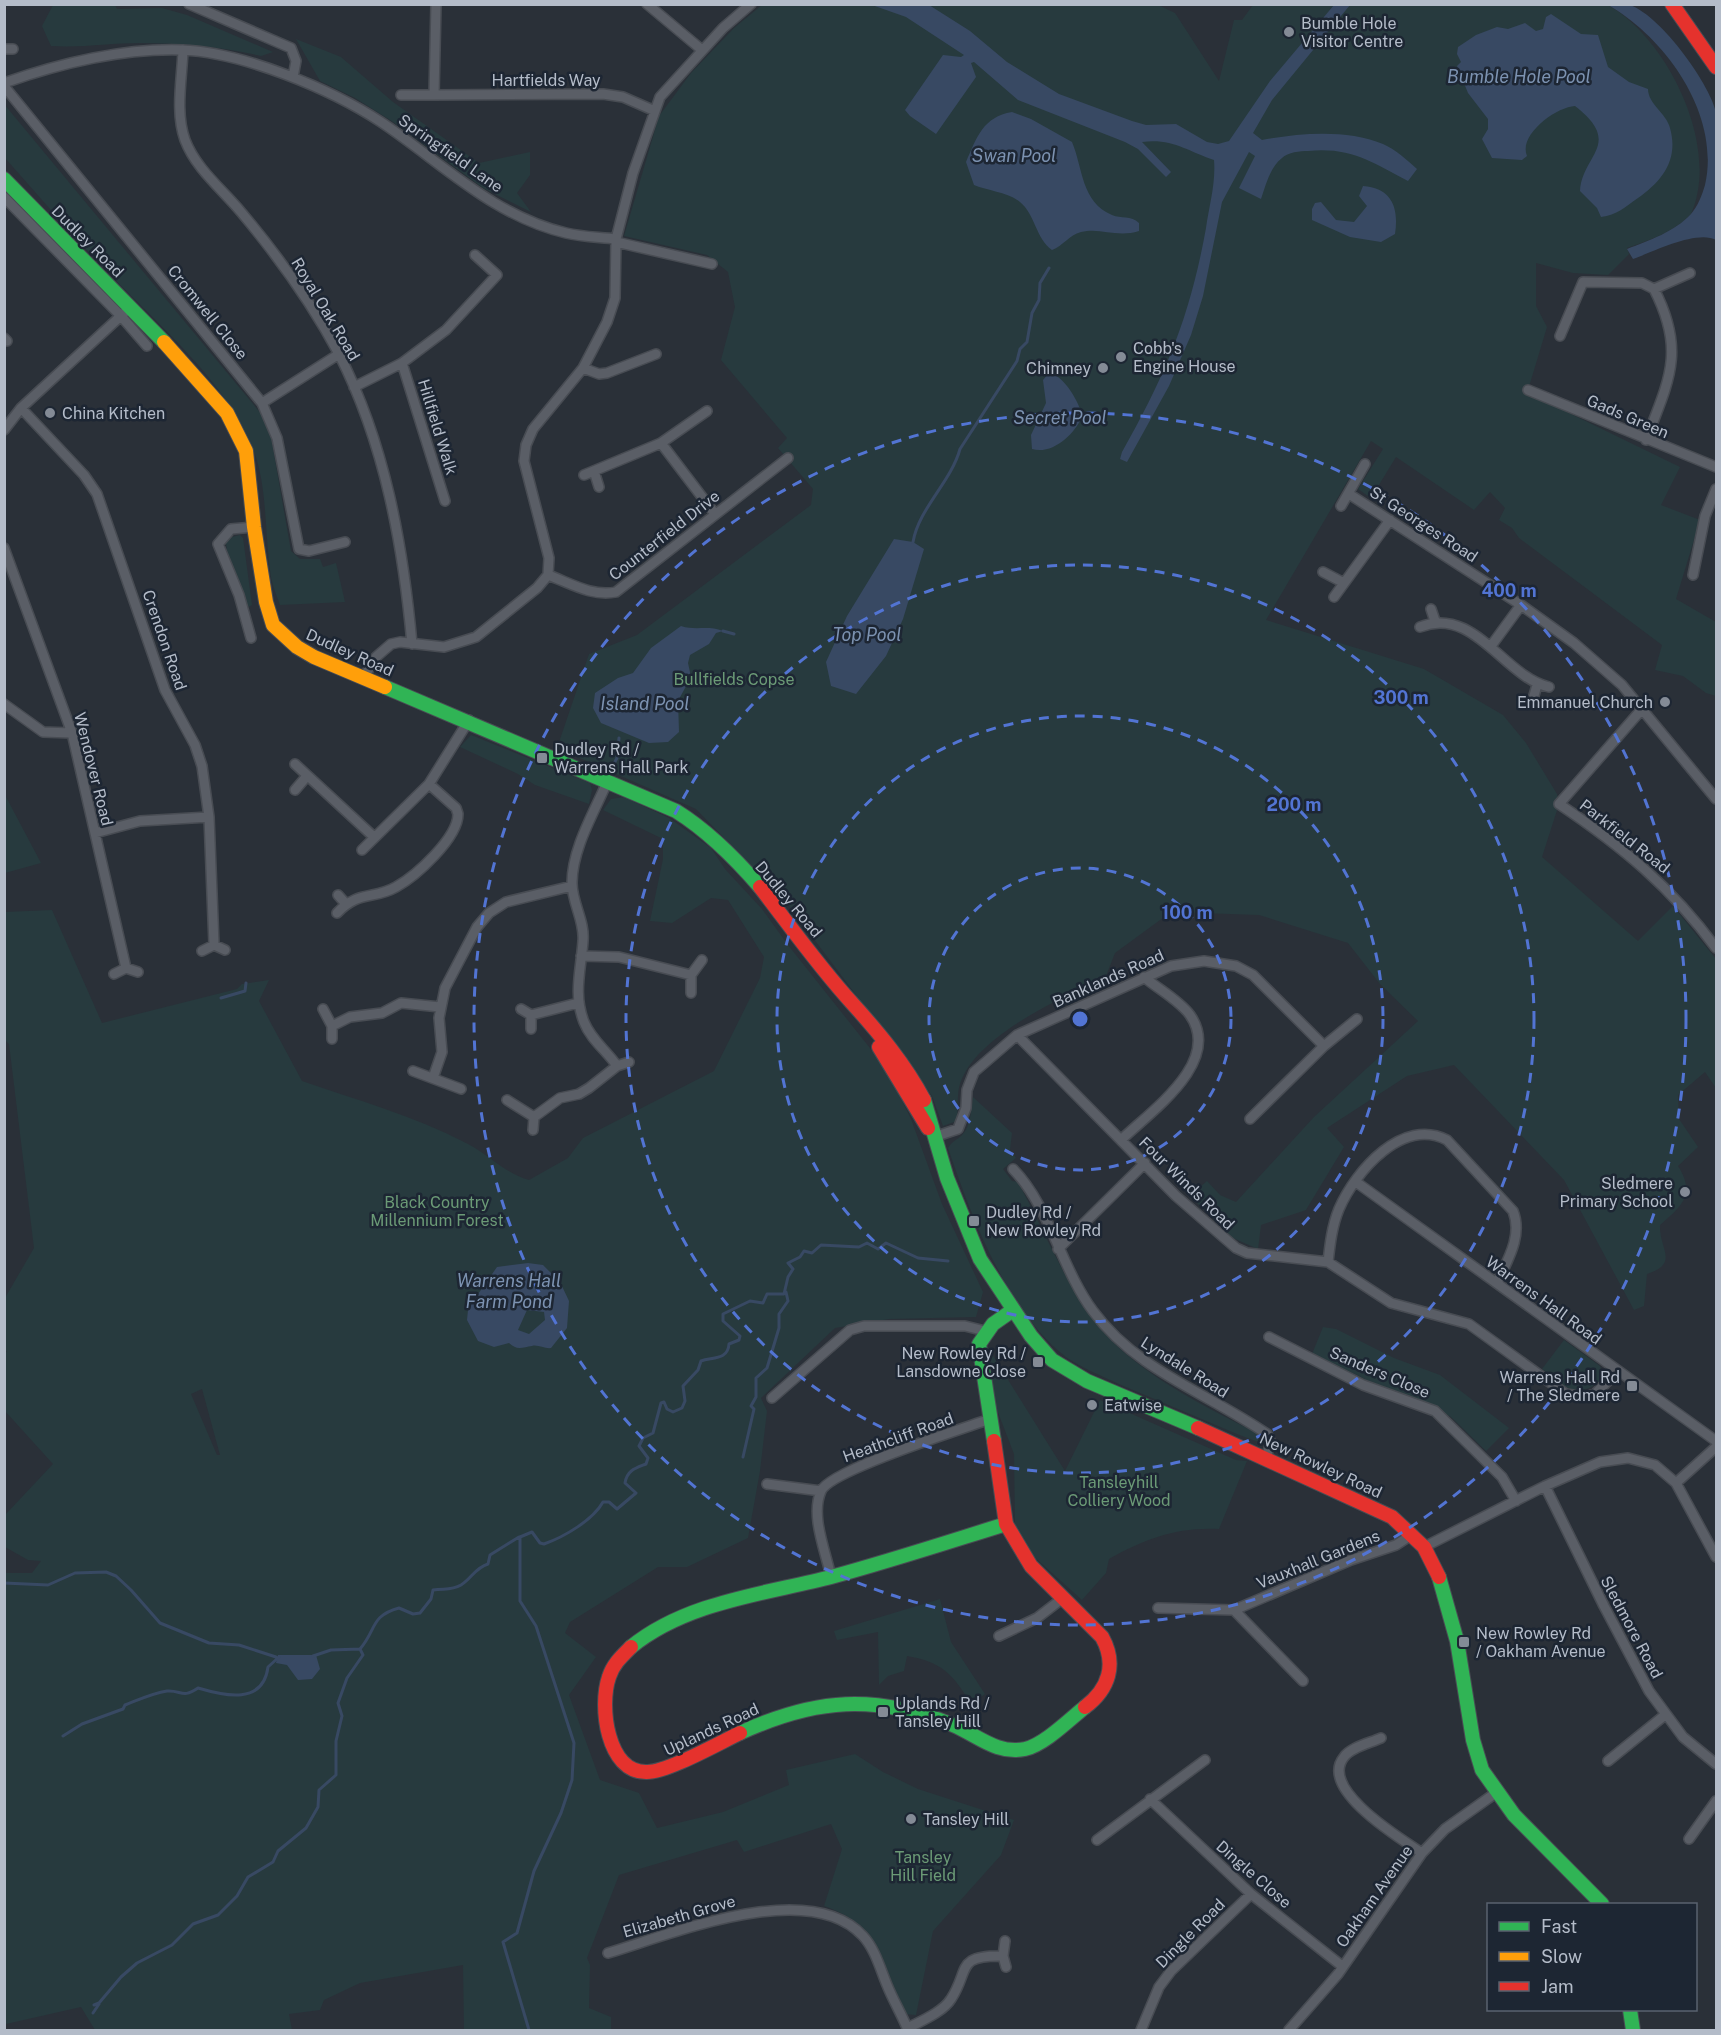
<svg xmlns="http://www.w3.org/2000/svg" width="1721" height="2035" font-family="'Public Sans',sans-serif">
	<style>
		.green { fill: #273a3e; fill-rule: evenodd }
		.water { fill: #384963; fill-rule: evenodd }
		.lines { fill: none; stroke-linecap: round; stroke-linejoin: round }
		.stream { stroke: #384963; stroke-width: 3 }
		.street-casing { stroke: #484c53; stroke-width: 12 }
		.fast-casing { stroke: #484c53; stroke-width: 16 }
		.slow-casing { stroke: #484c53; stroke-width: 16 }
		.jam-casing { stroke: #484c53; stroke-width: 16 }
		.street { stroke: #5a5e66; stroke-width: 9 }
		.fast { stroke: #30b455; stroke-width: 14 }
		.slow { stroke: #ff9f0a; stroke-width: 14 }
		.jam { stroke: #e5322d; stroke-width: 14 }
		.ring { fill: none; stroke: #5274d3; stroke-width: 3; stroke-dasharray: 10 8 }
		.poi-dot { fill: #848b96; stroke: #1d2633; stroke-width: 2 }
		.labels { text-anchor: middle; stroke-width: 5; stroke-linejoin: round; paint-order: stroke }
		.poi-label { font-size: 16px; fill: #b4bcc9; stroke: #1d2633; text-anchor: start }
		.street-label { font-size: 16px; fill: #b4bcc9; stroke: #1d2633 }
		.park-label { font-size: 16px; fill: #6b9a76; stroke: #1d2633 }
		.water-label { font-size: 18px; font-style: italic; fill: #7c92b1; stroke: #1d2633 }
		.centre { fill: #5274d3; stroke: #1d2633; stroke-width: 3 }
		.ring-label { font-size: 18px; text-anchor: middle; font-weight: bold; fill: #5274d3; stroke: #1d2633; stroke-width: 5; stroke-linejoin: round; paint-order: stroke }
	</style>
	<rect width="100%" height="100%" fill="#2a3038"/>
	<path class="green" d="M53,5h62l2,4 45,-1 25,7 86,37 -12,4c-38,-9 -81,-13 -121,-13 -30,0 -58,5 -89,3l-9,-20z
		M762,5h396l17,8 44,68 15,-61h8l11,-15h355c60,34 113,142 83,209 -17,18 -41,26 -64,34l2,6 -21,21 -35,-2 -37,-10v43l11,21 -19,63 2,4 150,73 -19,38 39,15 -24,79 40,23v74l-10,-3 -23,-17 -28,-6 7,-25 -143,-107 -7,-10 -13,-8 6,-12 -15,-16 -16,18 -78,-53 -25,41 -13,-9 25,-40 -12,-8 -105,179 158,49 79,46 23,28 31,51 2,10 -17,53 96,84 35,-35 43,53v129l-11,-16 -27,23 1,24 19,28 -20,19c18,28 4,40 -18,59 -1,24 20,38 -13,49l-3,32 -10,4 -70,-130 -110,-115 -47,11 -80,52 17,19 -38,63 -45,15 -3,24 -25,-11 -40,-39v-6l14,-12 13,14 16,7 78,-85 104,-96 -38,-37 -32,-41 -89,-28 -88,-3 -56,41 -9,23c-44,22 -130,59 -146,108 -3,8 -2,26 -3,37l-14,5 -11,-30 -164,-218 -12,-7 -60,-62 -139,-61 32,-94 48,-19 174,-130 2,-16 -35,-41 9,-10 -66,-78 14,-53 -7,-35 -21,-17 -83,-19 35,-120 32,-43 43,-45z
		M296,39l45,18 52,45 86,61 51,-11v23l-13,18 14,19 -48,-24 -90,-66 -38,-24 -35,-17z
		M4,104l259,312 7,15 21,120 9,8h20l3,8 13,-4 9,39 -65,3c-4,-11 -9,-23 -10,-35 -5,-37 -3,-77 -14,-113 -24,-73 -105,-138 -157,-194 -32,-34 -63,-70 -94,-105z
		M240,535l3,3 9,67 -4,2 -21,-54 -1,-10 6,-6z
		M471,735l119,48 2,7 -3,14 -54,-19 -17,-11 -58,-27z
		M5,795l36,68 -36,10z
		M624,797l45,21 42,30 14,21 37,40 26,36 97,122 26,52 31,85 41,88 -7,25 -87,2 -54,9 -74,70 6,13 -7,60 -12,67 -61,29h-29l-88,55 -5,11 31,24 -27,38 31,85 39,13 18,35 66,-16 66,-27 -3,-15 69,-16 28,18 35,17 96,31 -13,35 -68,76 -17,84 -12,-1c-20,-49 -25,-90 -80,-108l18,-57 -11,-25 -87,28 -7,-12 -118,35 -32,83 3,7 -1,43 22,9v13h-147l-1,-65 -103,18 -36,17 -4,10 -31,4 3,16h-197l-14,-23 -75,17 -1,-451h27l9,-12 -13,-1 -23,-13v-32l48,-51 -48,-53 -1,-56 3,-4h-2v-53l29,-50 -25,-204 -4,-4v-128l47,-2 50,113 135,-34 5,-5 27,-4 -10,21 43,80c55,19 112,35 164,62 22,11 40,31 63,37l39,-22 15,-20 131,-67 46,-93 4,-21 -36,-57 -17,-2 -39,25 -22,-2 13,-62v-20l-60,-29 8,-11zM202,1389l18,66h-3l-26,-61z
		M973,1097l39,36 -2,17 6,8 -13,11 9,12 6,1c24,44 43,92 72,133 39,56 116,92 175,122l-1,5 -3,1 -24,-9c-39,-17 -79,-33 -118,-50 -17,-8 -37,-16 -53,-27 -59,-45 -95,-141 -118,-209 4,-7 9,-8 14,-13 9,-9 9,-26 11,-38z
		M1323,1327l13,2 58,29 46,17 69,53 -23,23 -35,-34 -22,-13 -60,-23 -57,-27z
		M1564,1340l36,26 4,12c-27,23 -38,10 -62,-9z
		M987,1346l78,125 35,-71 136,60 11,1 -28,68c-43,-2 -74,10 -110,30l-3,14 -24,27 -51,-46 -16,-29 -1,-71 -20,-52z
		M940,1599l11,43 34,52 -14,10c-18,-30 -29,-42 -64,-48l-3,15 -16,5 -9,9 -1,-53 -41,8 -3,-9z"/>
	<path class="water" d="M872,5h57l41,26 37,31 52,32 73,27 14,4 30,-1 31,18 11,2 11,-3 41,-60 64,-76h16l-78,95 -19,33 9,7c38,-7 85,-11 121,4 12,5 24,16 34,25l-9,12c-37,-19 -56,-34 -100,-30 -8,0 -20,1 -26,7 -12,9 -16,27 -21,41l-22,-11 16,-32 -6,-4 -27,50 -19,94 -12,39 -22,51 -42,76 -7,-3 2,-7c44,-78 68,-135 84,-224 3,-22 10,-45 8,-68 -27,-9 -42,-22 -72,-18l29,30 -5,5 -28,-28 -13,-7 -107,-42 -44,-38 -3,1 5,14 -40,57 -26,-18 -5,-6 38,-55 18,2 3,-2 -58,-38z
		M1608,5c6,-1 14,-2 19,-1 31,8 82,78 89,108v128c-19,-10 -61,11 -83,19l-6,-10c23,-9 47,-17 64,-35 7,-8 11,-19 14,-29 16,-70 -39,-147 -97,-180z
		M1551,14l30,20 17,1 10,32 21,15 19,7c0,15 18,24 22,39 9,32 -8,53 -32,70 -13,9 -21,17 -37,19l-4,-9 -17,-17c2,-36 44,-47 -5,-85 -19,1 -57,29 -48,50l-5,4 -30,-2 -10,-19 6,-10v-10l-20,-26 -11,-27 4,-4 -4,-8 1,-7 18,-12 21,-8 11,2 17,-6 11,8 7,-2 3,-12z
		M1012,112l19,7 41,23c11,26 9,60 40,73 9,4 19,0 27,8v8c-23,7 -38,-4 -58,1 -12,3 -18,14 -29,18 -16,-11 -17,-36 -32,-48 -12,-10 -32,-11 -46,-17l-8,-23c11,-25 17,-45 46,-50z
		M1363,186c29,2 36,22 32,48l-14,8 -31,-5 -38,-17v-11l3,-6 6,-1 15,18 18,2 13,-16 -8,-10z
		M1049,373c14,1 32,31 33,44 -8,18 -30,38 -50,32l-1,-14 15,-32 -3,-23z
		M894,539l19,3 11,7 -21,70 -17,37 -30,38 -25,-8 -5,-24 21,-46z
		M681,626c15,5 27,-1 42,5l-7,2 -7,11 -19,11 -2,8 3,14 -13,24 1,31 -11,10 -19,1 -48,-20 -8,-15 2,-15 23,-15 15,-5 18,-25z
		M528,1263l15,2 17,17 9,19 -2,27 -16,20c-6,1 -14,-4 -19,-2 -9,1 -15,5 -23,-3l-15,4 -16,-6 -11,-21 2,-20 7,-3 21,-30zM527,1310l17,2 1,8 -16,14 -11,-4z
		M278,1655h38l4,14 -8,10 -14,1 -11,-15 -11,-2z"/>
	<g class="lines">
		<path class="stream" d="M913,542c6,-34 38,-60 47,-93l57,-88 3,-12 7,-7 5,-29 7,-13 1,-17 9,-15
			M723,631l11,3
			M610,771l7,-13 2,-20
			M221,998l24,-7 1,-8
			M743,1457l11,-48 -3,-3 5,-9v-19l11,-10 12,-40v-14l9,-13 -2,-9
			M4,1583l44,2 27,-12 31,-1 10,4 15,14 29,33 49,20 30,2 37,12
			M313,1656l18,-6 29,-1
			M63,1736l19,-12 41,-15 2,-4c13,-5 28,-12 42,-14 15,-1 15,8 31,-3 27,8 65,17 70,-21l11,-10
			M94,2005l5,-2 22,-26 16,-14 35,-18 21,-21 25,-9 19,-19 11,-19 25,-15 5,-11 28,-23 12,-21 1,-17 17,-15v-34l6,-25 -4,-13 9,-25 16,-23 -3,-6c17,-20 10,-33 39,-41l14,6 7,-1 11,-14 2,-9c11,-2 18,1 28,-5 11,-7 14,-17 27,-21l2,-9 29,-18
			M93,2013l6,-9
			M529,2030l-26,-88 14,-9 17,-62 27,-58 11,-33 2,-37 -38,-117 -16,-25v-64l12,-5 8,11 4,1c20,-7 49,-24 59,-42h6l8,7 19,-16 -11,-10c2,-13 11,-15 21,-19l2,-6 -9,-12 4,-8 10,-5 8,-30 3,-1 3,7 6,3 9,-4 3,-7 -2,-15 15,-16 3,-9c12,-4 27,-1 28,-17l10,-4 1,-4 -17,-15v-7l27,-13 13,2 4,-9h17l4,-17 5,-8 -5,-6 12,-6 4,-6 8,2 9,-8 38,2 8,-4 11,6 8,-6 32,15 30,3"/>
		<defs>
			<path id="street" d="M189,4l102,44 5,13 -3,16
				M647,4l55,46
				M4,49h9
				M183,50c-1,29 -8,62 2,90 11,29 37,49 56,72 37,44 71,91 98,142 46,90 64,191 73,290
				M4,83c57,-20 117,-35 178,-33 60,2 149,39 199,72 60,40 112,94 185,111 16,4 33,4 50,6
				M4,86l258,317 15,35 22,111 10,2 36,-9
				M401,95h33l2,-91
				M434,95l169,-1 20,3 32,14
				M4,197l117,119 26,30
				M616,242l96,22
				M1654,289l36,-16
				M1560,336l23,-54 59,1 12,6c32,62 15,91 -8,151
				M4,338l3,3
				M402,363l43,138
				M583,368l16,6 8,-1 49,-19
				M354,387l48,-24 44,-33 51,-55 -22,-20
				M1528,390l188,77
				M262,403l77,-49
				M21,408l63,67 13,19 68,196 30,55 7,21 7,51 5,128
				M4,430l17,-22 103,-95
				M661,443l54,71
				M594,471l5,16
				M584,475l77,-32 46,-32
				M1349,494l172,111 53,38 48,42 94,114
				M1341,506l24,-42
				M4,548l68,185 54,235
				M1323,572l21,11
				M548,575c22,8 44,22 68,17l172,-134
				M1693,575l12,-59 11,-27
				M1334,597l56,-77
				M1431,609l4,12
				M1420,627c54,-22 84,50 129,60
				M251,638l-12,-43 -21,-51 13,-15 23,-2
				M1491,646l30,-41
				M364,677l12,-20 15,-13 9,-2 44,5 32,-10 61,-49 11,-13 1,-17 -25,-97 2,-16 7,-16 50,-61 24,-46 8,-24 1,-59 17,-66 27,-76 63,-69 28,-24
				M1533,699l4,-14
				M4,704l39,28 29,1
				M1642,709l-83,95c64,43 112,83 157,144
				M295,764l79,73
				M295,790l12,-14
				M95,833l45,-12 69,-4
				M362,850l67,-66 40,-64
				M338,895l8,9
				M337,913c22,-23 36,-13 59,-26 20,-11 62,-49 62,-73l-2,-6 -27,-24
				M202,951l12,-6 11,5
				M581,956l38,1 72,18 11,-15
				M114,974l12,-6 12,4
				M691,993v-18
				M323,1009l9,17
				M521,1009l10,6v14
				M531,1015l47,-12
				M1017,1035l159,161 60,52 11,5 81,9 63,41 78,21 97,70 20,3 9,-3 22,-22
				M332,1039v-13l18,-9 32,-4 19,-10 39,4
				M617,1066l12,-4
				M413,1071l48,18
				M433,1078l9,-26 -3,-34 6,-30 32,-61 12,-14 17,-11 66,-16
				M507,1100l27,17
				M1250,1119l74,-73 33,-27
				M533,1130l1,-13 26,-19 19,-4 10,-6 28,-22c-10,-15 -26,-26 -33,-44 -11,-28 -3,-52 -1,-81 2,-20 -11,-38 -11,-58 0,-35 23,-72 36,-103
				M934,1137l24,-8 8,-21 1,-18 7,-18 43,-37 154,-69 33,-5 32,5 17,9 71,71
				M1121,1140c30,-29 102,-78 69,-125 -11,-15 -32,-26 -46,-38
				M1013,1169c37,38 48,99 80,142 44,60 115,82 174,123l4,9 -5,14
				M1356,1182l360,259
				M1058,1249l87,-86
				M1328,1262c2,-18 4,-36 11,-53 17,-39 64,-92 108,-69l66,71c10,25 -6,50 -16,72
				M1269,1337l94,48 72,26 67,66 14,24
				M772,1398l78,-68 14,-4h101l20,5
				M1676,1483l40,-36
				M767,1484l54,7
				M1545,1486l59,120 45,85 34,46 33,27
				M1424,1547l121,-61 55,-24 28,-4 27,7 21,18 40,74
				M831,1577c-5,-25 -21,-61 -10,-86 9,-21 141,-62 169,-72
				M1158,1608l76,2 69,71
				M1234,1610l117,-50 45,-15 17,-11
				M999,1636l38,-18 26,-20
				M1381,1738c-11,5 -30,9 -37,19 -26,32 57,82 78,96
				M1608,1761l57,-46
				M1150,1799l101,95 91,72
				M1689,1839l27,-38
				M1097,1840l108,-80
				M1005,1941l-2,15 3,11
				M608,1953c64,-19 201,-76 255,-17 12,13 17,32 24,49 6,15 15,30 21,45
				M908,2028c13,-7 35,-16 43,-29 19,-29 4,-44 52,-43
				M1141,2030l18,-43 12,-16 80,-77
				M1289,2030l49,-56 84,-121 23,-24 52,-37"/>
			<path id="fast" d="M4,179l160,163
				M385,687l291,124c32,20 59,47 84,76
				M924,1100l23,78 33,81 51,77 21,24 35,21 111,47
				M994,1441l-15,-97 14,-20 20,-14
				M1439,1577l18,64 16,99 9,30 32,45 88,89
				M631,1647c55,-45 134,-53 200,-70 59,-16 117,-35 175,-53
				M740,1733c76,-35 135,-39 213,-8 24,10 44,30 72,24 19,-4 45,-30 60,-42
				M1630,2010l3,20"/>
			<path id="slow" d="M164,342l63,71 19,38 8,76 12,75 7,23 24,22 17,10 71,30"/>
			<path id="jam" d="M1672,4l44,63
				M760,887c30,39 59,80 92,116 27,30 53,61 72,97
				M879,1047l49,81
				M1198,1428l194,89 32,30 15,30
				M994,1441l12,83 25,42 71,71c15,27 7,52 -17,70
				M631,1647c-9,9 -18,17 -22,30 -10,29 -2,95 37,95 20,1 73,-29 94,-39"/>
		</defs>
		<use href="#street" class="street-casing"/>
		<use href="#fast" class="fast-casing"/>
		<use href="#slow" class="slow-casing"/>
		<use href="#jam" class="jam-casing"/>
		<use href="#street" class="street"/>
		<use href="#fast" class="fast"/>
		<use href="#slow" class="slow"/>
		<use href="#jam" class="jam"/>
	</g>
	<g class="ring">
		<circle cx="1080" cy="1019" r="151"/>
		<circle cx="1080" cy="1019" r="303"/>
		<circle cx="1080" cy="1019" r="454"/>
		<circle cx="1080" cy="1019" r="606"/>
	</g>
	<g class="poi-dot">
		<circle cx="1289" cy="32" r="6"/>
		<circle cx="1121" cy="357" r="6"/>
		<circle cx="1103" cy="368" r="6"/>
		<circle cx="50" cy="413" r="6"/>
		<circle cx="1665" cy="702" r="6"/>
		<rect x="536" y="752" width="12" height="12" rx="3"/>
		<circle cx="1685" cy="1192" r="6"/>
		<rect x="968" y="1215" width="12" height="12" rx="3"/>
		<rect x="1032" y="1356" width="12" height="12" rx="3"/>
		<rect x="1626" y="1380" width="12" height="12" rx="3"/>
		<circle cx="1092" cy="1405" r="6"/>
		<rect x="1458" y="1636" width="12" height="12" rx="3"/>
		<rect x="877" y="1706" width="12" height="12" rx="3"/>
		<circle cx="911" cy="1819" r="6"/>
	</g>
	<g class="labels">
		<g class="poi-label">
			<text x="1301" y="29">Bumble Hole<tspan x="1301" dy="18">Visitor Centre</tspan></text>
			<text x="1133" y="354">Cobb's<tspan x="1133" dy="18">Engine House</tspan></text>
			<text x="1091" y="374" text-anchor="end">Chimney</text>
			<text x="62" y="419">China Kitchen</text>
			<text x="1653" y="708" text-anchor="end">Emmanuel Church</text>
			<text x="554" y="755">Dudley Rd /<tspan x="554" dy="18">Warrens Hall Park</tspan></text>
			<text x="1673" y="1189" text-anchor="end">Sledmere<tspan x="1673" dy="18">Primary School</tspan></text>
			<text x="986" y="1218">Dudley Rd /<tspan x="986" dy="18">New Rowley Rd</tspan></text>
			<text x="1026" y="1359" text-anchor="end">New Rowley Rd /<tspan x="1026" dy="18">Lansdowne Close</tspan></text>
			<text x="1620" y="1383" text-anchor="end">Warrens Hall Rd<tspan x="1620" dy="18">/ The Sledmere</tspan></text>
			<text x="1104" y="1411">Eatwise</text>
			<text x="1476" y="1639">New Rowley Rd<tspan x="1476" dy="18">/ Oakham Avenue</tspan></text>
			<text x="895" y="1709">Uplands Rd /<tspan x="895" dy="18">Tansley Hill</tspan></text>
			<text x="923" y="1825">Tansley Hill</text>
		</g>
		<g class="street-label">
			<text x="546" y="86">Hartfields Way</text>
			<text transform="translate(451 153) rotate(35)" y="6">Springfield Lane</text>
			<text transform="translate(88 241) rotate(45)" y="6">Dudley Road</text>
			<text transform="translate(326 309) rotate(59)" y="6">Royal Oak Road</text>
			<text transform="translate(208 312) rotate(51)" y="6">Cromwell Close</text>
			<text transform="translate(1628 416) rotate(23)" y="6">Gads Green</text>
			<text transform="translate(438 427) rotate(73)" y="6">Hillfield Walk</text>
			<text transform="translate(1424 524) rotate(33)" y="6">St Georges Road</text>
			<text transform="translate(664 535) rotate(-38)" y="6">Counterfield Drive</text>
			<text transform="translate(165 640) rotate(71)" y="6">Crendon Road</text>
			<text transform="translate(350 652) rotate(24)" y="6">Dudley Road</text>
			<text transform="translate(94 769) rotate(76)" y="6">Wendover Road</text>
			<text transform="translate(1625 836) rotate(38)" y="6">Parkfield Road</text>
			<text transform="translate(789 899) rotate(50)" y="6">Dudley Road</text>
			<text transform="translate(1108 978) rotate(-24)" y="6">Banklands Road</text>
			<text transform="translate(1187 1183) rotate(44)" y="6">Four Winds Road</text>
			<text transform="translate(1544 1300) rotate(36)" y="6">Warrens Hall Road</text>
			<text transform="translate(1185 1367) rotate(32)" y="6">Lyndale Road</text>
			<text transform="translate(1380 1372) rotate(23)" y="6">Sanders Close</text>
			<text transform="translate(898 1437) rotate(-20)" y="6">Heathcliff Road</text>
			<text transform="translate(1321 1465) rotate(25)" y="6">New Rowley Road</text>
			<text transform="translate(1318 1559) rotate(-22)" y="6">Vauxhall Gardens</text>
			<text transform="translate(1632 1627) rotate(62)" y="6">Sledmore Road</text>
			<text transform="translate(711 1729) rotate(-25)" y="6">Uplands Road</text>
			<text transform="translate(1254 1874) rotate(41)" y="6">Dingle Close</text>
			<text transform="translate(1374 1896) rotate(-55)" y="6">Oakham Avenue</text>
			<text transform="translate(679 1916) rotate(-16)" y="6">Elizabeth Grove</text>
			<text transform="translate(1190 1933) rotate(-45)" y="6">Dingle Road</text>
		</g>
		<g class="park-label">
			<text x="734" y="685">Bullfields Copse</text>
			<text x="437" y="1208">Black Country<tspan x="437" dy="18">Millennium Forest</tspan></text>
			<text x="1119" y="1488">Tansleyhill<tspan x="1119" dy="18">Colliery Wood</tspan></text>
			<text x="923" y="1863">Tansley<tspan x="923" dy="18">Hill Field</tspan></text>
		</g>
		<g class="water-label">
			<text x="1519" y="83">Bumble Hole Pool</text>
			<text x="1014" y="162">Swan Pool</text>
			<text x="1060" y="424">Secret Pool</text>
			<text x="867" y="641">Top Pool</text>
			<text x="645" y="710">Island Pool</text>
			<text x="509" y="1287">Warrens Hall<tspan x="509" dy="21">Farm Pond</tspan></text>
		</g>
	</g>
	<circle cx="1080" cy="1019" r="9" class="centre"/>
	<g class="ring-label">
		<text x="1509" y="597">400 m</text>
		<text x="1401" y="704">300 m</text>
		<text x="1294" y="811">200 m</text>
		<text x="1187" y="919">100 m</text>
	</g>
	<rect width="1721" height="2035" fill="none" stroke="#b4bcc9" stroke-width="12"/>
	<rect x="1487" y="1903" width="210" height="108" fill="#1d2633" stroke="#59626f" stroke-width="1.5"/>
	<rect x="1499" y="1922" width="30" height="9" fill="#30b455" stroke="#59626f" stroke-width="1.5"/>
	<text x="1541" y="1933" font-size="18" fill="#b4bcc9">Fast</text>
	<rect x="1499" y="1952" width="30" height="9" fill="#ff9f0a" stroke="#59626f" stroke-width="1.5"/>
	<text x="1541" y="1963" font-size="18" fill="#b4bcc9">Slow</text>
	<rect x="1499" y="1982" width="30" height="9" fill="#e5322d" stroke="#59626f" stroke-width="1.5"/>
	<text x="1541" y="1993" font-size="18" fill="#b4bcc9">Jam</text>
</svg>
